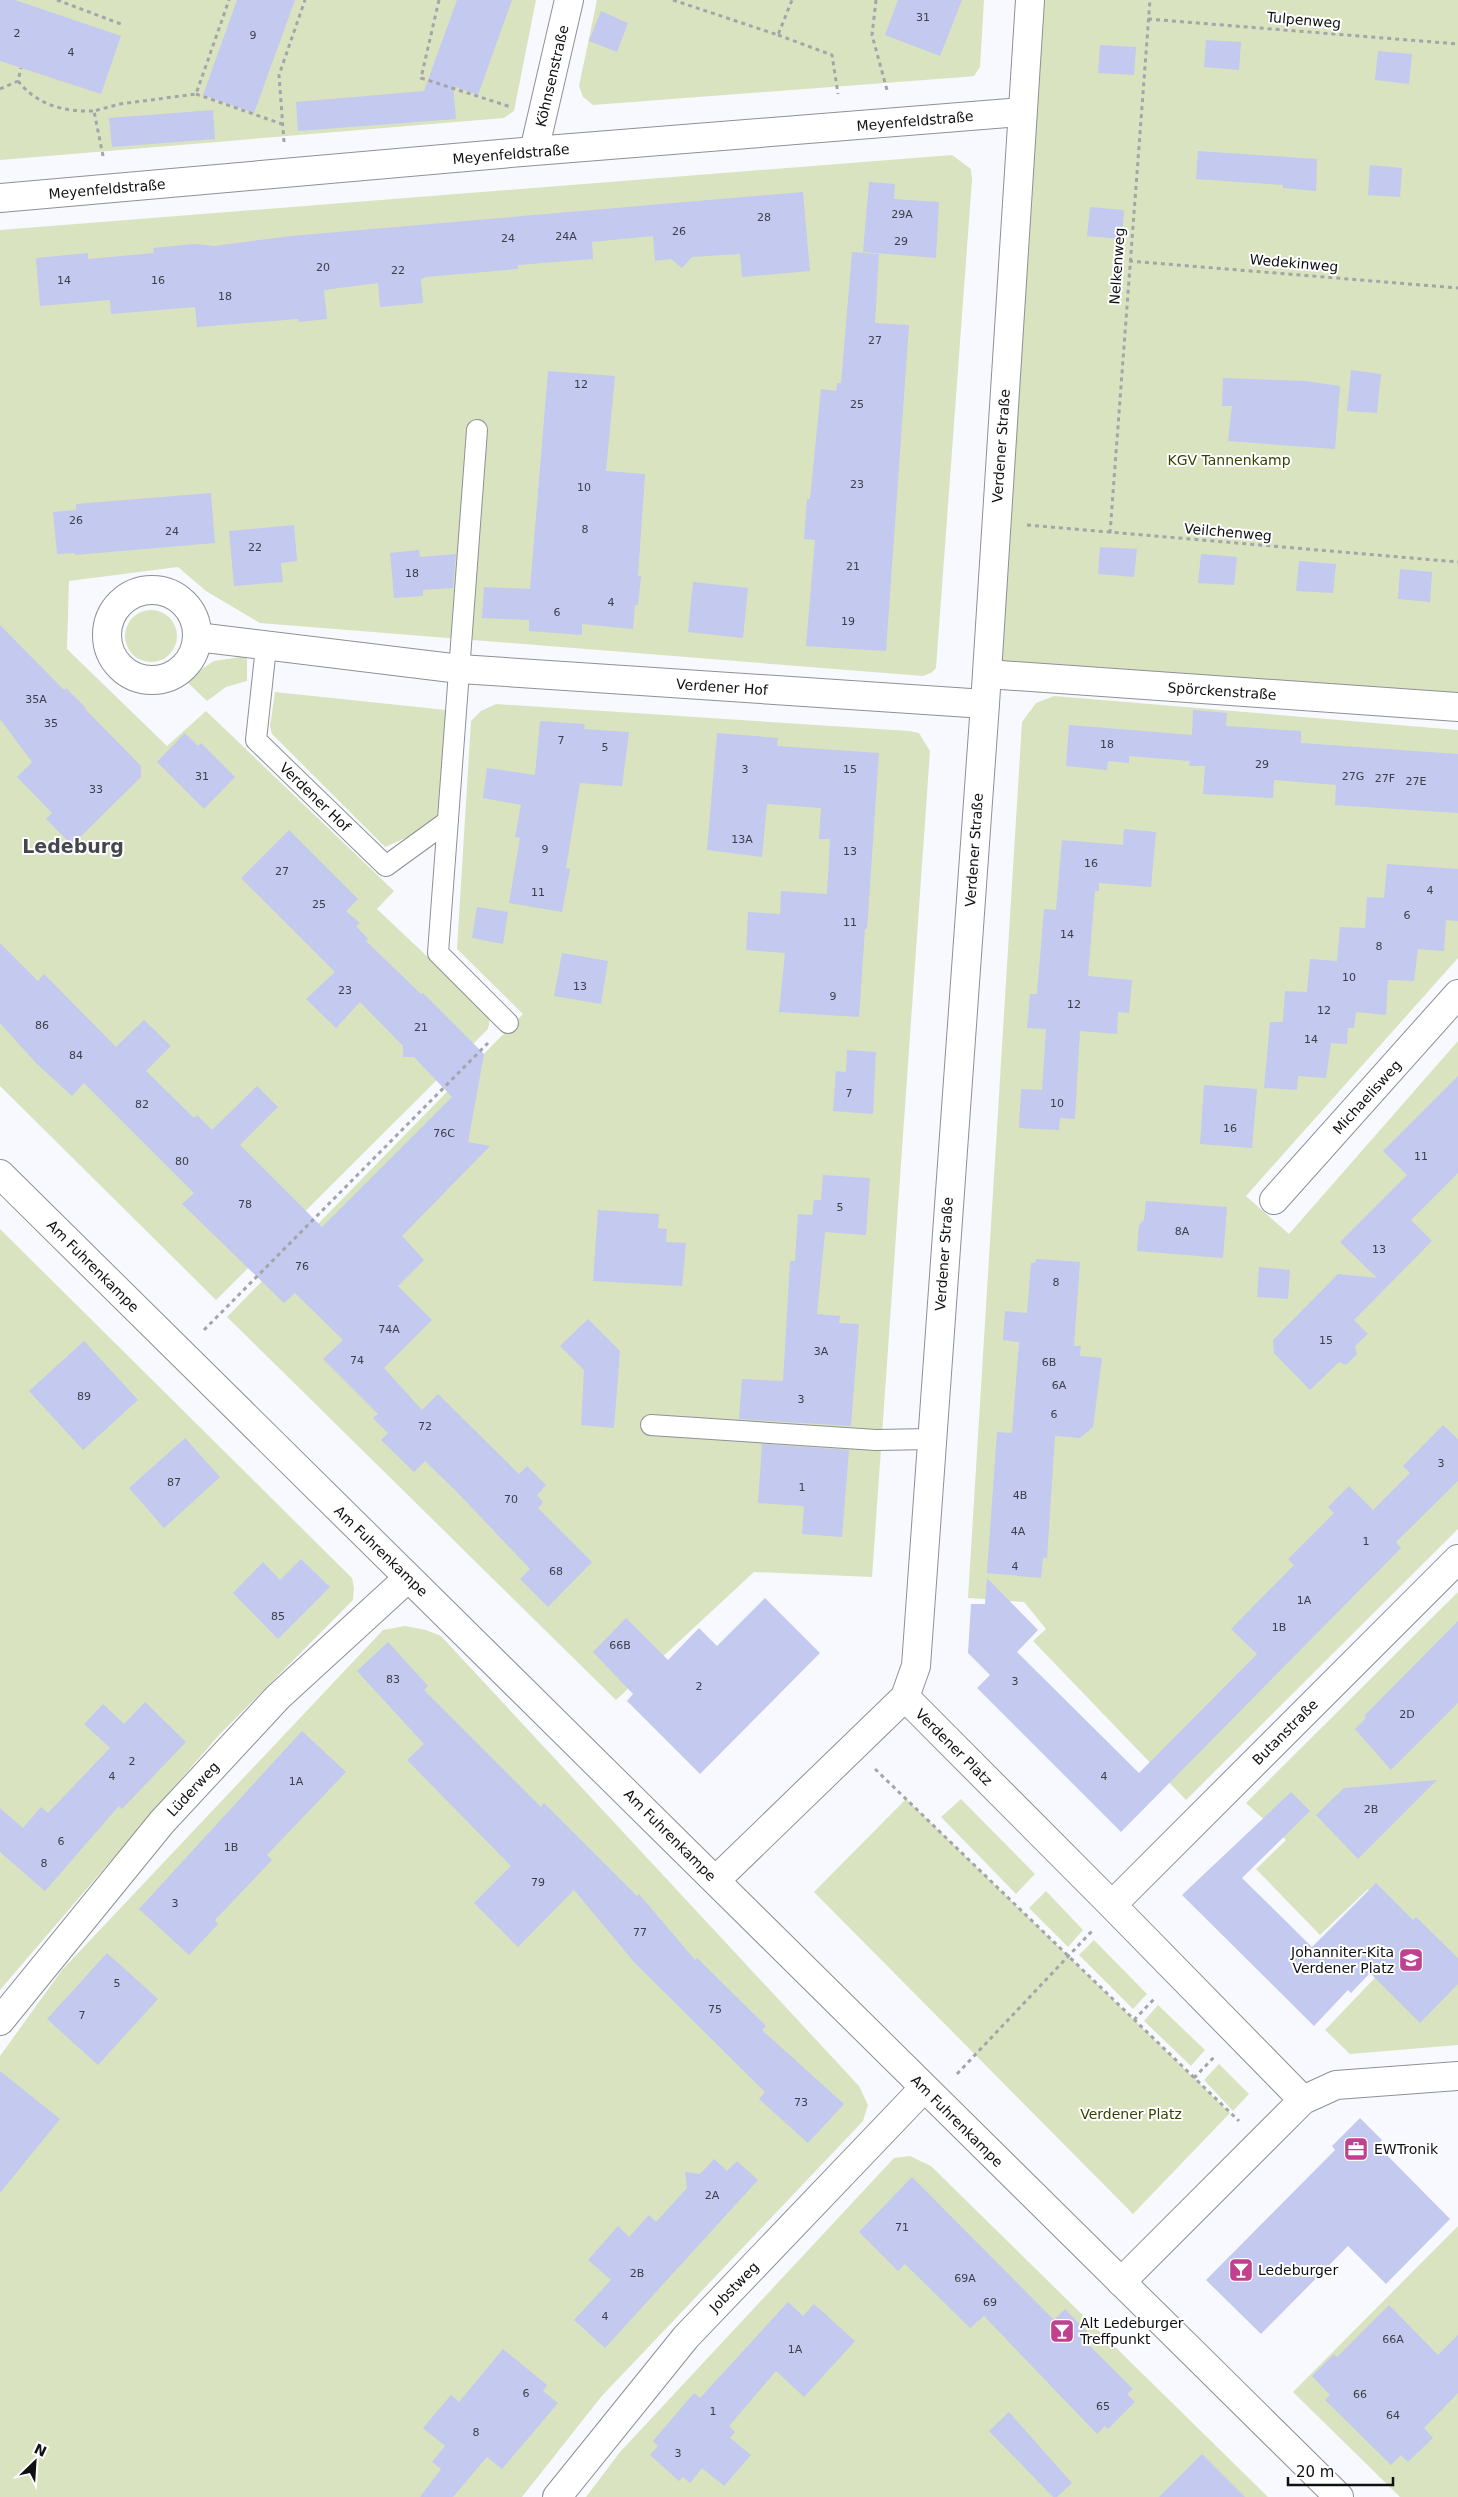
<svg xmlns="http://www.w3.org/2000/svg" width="1458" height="2497" font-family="'DejaVu Sans',sans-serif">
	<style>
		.green { fill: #d9e3c0 }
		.building { fill: #c3c9ef }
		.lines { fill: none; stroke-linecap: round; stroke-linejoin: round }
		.service-casing { stroke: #8e9097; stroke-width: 22 }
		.minor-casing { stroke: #8e9097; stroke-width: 30 }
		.tertiary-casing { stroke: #8e9097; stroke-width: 30 }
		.path { stroke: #a4a5a9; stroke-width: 3; stroke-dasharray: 4 4; stroke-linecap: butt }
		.service { stroke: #fff; stroke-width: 20 }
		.minor { stroke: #fff; stroke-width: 28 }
		.tertiary { stroke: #fff; stroke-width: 28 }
		.labels { text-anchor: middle; stroke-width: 4; stroke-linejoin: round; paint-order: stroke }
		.number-label { font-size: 11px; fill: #3c3e49 }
		.street-label { font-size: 14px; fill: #0f1012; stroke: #fff }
		.park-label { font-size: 14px; fill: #374201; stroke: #fff }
		.poi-label { font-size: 14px; fill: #0f1012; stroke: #fff; text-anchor: start }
		.district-label { font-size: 19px; font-weight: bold; fill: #46474d; stroke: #fff }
	</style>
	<rect width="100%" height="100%" fill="#f8f9fe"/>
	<path class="green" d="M0,0h536l-22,111 -10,7 -504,42z
		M597,0h387l-4,67 -6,9 -10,1 -371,28 -10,-8 -4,-11z
		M1030,0h428v707l-471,-33z
		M952,155l19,14 1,11 -36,488 -5,5 -8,3 -663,-53 -54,-32 -28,-24 -109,14 -2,68 100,97 39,-35 188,180 -17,18 108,102 5,8 -2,10 -272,271 -216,-214v-856z
		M125 636a26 26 0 1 1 52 0a26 26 0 1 1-52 0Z
		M247,656v25l-21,6 -19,14 -22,-21 29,-19z
		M275,692l171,18 -7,104 -8,13 -46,20 -113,-113 -2,-8z
		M1054,696l404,34v228l-212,238 43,38 169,-193v488l-272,271 -153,-159 13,-12 -22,-27 -56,-4 54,-876 14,-19z
		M496,704l413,27 10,2 11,18 -58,826 -118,-5 -138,128 -389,-383 296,-303 -66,-65 14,-228 10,-10z
		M0,1229l352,349 2,10 -1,12 -135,136 -218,254z
		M1458,1592v453l-108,9 -25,-24 88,-92 -45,-49 -48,46 -64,-66 30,-29 -40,-37z
		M405,1626l21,4 15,6 418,450 9,19 -5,16 -262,276 -79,100h-522v-441l62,-86 321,-340z
		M906,1799l324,314 -97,101 -319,-322z
		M961,1799l74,75 -19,20 -75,-77z
		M1046,1891l37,39 -15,17 -39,-39z
		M1094,1940l53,54 -14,15 -54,-54z
		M1158,2005l47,45 -14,16 -47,-45z
		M1219,2064l30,30 -16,17 -29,-31z
		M910,2156l21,10 337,331h-682l34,-45 274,-294z
		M1458,2226v271h-58l-107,-105z"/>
	<path class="building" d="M0,0h15l106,36 -20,58 -101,-33z
		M237,0h58l-41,113 -51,-18z
		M457,0h55l-34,95 -25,-9 3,33 -158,12 -2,-29 128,-11z
		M898,0h64l-22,56 -55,-21z
		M601,11l27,12 -11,29 -28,-11z
		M1206,40l35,2 -2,28 -35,-3z
		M1100,45l36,2 -2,28 -36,-2z
		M1378,51l34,3 -3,30 -34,-4z
		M213,110l2,29 -103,8 -3,-29z
		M1198,151l119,8 -1,32 -33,-3v-3l-87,-6z
		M1370,165l32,3 -2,29 -32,-2z
		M869,182l26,2 -1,15 45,3 -3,56 -73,-6z
		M803,192l7,79 -68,6 -2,-23 -48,3 -10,11 -11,-9 -16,2 -2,-25 -61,6 1,17 -75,6v4l-92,8 -5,2 2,24 -43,4 -2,-24 -54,7 3,29 -28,3 -1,-3 -101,8 -2,-20 -84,7 -1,-14 -70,6 -4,-48 52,-5v6l66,-6 -1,-5 42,-4 19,2 77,-10z
		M1090,207l34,3 -2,29 -35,-3z
		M852,252l27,2 -4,69 34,2 -23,326 -80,-5 9,-106 -11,-1 3,-40h3l11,-110 15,2 1,-8h4z
		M1351,370l30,4 -4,39 -30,-2z
		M548,371l67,5 -9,95 39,3 -7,102h3l-3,29h-3l-2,24 -51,-5v11l-53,-4v-11l-47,-2 2,-31 46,2z
		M1223,378l83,3 34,5 -5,63 -107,-8 4,-35h-10z
		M211,493l4,50 -140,12v-2l-18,1 -4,-42 23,-2v-6z
		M294,525l3,36 -16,2 2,19 -49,4 -5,-55z
		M1100,547l37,2 -3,28 -36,-3z
		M419,550l1,7 36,-3 -3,34 -30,2v6l-29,2 -4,-45z
		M1201,554l36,3 -3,28 -36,-2z
		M1299,561l37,3 -3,29 -37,-2z
		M1400,569l32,3 -2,30 -32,-3z
		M693,582l55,6 -5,50 -55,-6z
		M0,625l64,65 2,-2 20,20 -1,1 56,57v11l-69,68 -26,-26 6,-6 -35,-36 15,-15 -32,-43z
		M1193,710l34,3 -1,13 75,5v12l157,11v59l-123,-8 1,-20 -62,-5 -1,18 -70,-4 2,-28h-16l1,-5 -61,-5v7l-21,-2 -1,9 -41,-4 3,-41 123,10z
		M540,721l45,3 -1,5 45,3 -7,54 -42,-3 -14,85 4,1 -8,43 -53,-9 11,-65 -5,-1 6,-32 -38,-7 4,-30 48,7z
		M185,733l13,13 3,-3 34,34 -31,32 -47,-47z
		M717,733l61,5 -1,8 102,7 -12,176h-2l-6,88 -80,-5 6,-59 -39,-3 2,-38 32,2 1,-23 46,3 3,-55h-11l2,-31 -54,-4 -5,53 -55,-7z
		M1124,829l32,3 -5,55 -52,-4v8h-4l-7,85 44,4 -3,33 -11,-1 -1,22 -37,-3 -5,88 -15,-1 -1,12 -40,-2 2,-39 21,1 4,-61 -19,-1 3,-34h7l7,-85 12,1 6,-70 61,5z
		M289,830l69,69 -12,12 14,12 -4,3 12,13 -2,2 55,53 2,-1 61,61 -16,88 22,4 -88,90 22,24 -26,26 34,34 -48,48 38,42 16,-16 81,80 8,-8 19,19 -9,10 6,7 -5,6 54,54 -44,45 -28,-28 10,-10 -72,-76 -33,-32 -11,11 -33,-32 7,-7 -15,-15 5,-4 -55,-55 20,-19 -48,-47 -11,10 -102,-99 12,-11 -110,-110 -12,13 -36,-33 -36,-40v-80l38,38 6,-7 72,73 28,-27 27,26 -25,25 48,47 3,-3 15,15 45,-44 21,21 -38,38 82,82 130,-130 -38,-40h-11v-11l-43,-44 -24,26 -30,-29 29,-27 -94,-94z
		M1387,864l71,5v52l-12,-1 -2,31 -26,-2 -4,32 -26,-1 -2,35 -30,-3 -2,16h-6l-1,16 -16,-1 -5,35 -28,-2 -1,14 -33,-2 6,-66h13l2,-31 22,1 3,-33 27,2 3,-34 25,1 2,-31 17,1z
		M477,907l31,5 -5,32 -31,-6z
		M562,953l46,8 -7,43 -47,-8z
		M847,1050l29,2 -3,62 -40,-3 3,-40 10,1z
		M1458,1076v97l-47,47 21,21 -78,79 14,14 -13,12 2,8 -11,11 -7,-3 -29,28 -36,-37 -1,-13 65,-66 39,4 -37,-36 67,-67 -24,-24z
		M1204,1085l53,4 -5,59 -52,-4z
		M823,1175l47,3 -4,57 -41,-3 -8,82 23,2 -1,7 20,1 -8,102 -112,-7 3,-40 41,2 7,-120h5l3,-47 14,1 2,-15h7z
		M1146,1201l81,6 -4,51 -86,-7 2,-26 5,-5z
		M598,1210l61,4 -1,14 9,1 -1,13 20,1 -4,43 -89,-5z
		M1036,1259l44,3 -6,84h7l-1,10 22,2 -9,69 -13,11 -25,-2 -8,122h-4l-2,20 -54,-5 10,-141 15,1 7,-91 -16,-2 2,-29 22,2 4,-50h4z
		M1259,1267l31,3 -2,29 -31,-2z
		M588,1319l32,32 -6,77 -33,-3 3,-55 -24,-24z
		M84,1341l54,59 -55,50 -54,-59z
		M1443,1425l15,14v42l-62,61 5,6 -280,284 -144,-144 13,-13 -22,-22 3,-49h14l2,-26 51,52 -21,22 122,121 118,-119 -26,-25 63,-64 -6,-6 46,-46 -6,-6 21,-21 24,24 37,-37 -7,-7z
		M185,1438l35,39 -56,51 -35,-40z
		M762,1444l87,6 -7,87 -40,-3 2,-28 -46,-3z
		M301,1559l29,28 -52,52 -45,-46 30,-31 17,18z
		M765,1598l55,55 -120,121 -73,-73 6,-7 -40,-42 33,-34 42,42 31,-32 18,18z
		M1458,1621v82l-67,67 -36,-41 11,-11 -2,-2z
		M388,1642l40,44 -4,4 117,117 3,-4 93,93 2,-2 56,66 2,-2 69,68 -4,4 82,74 -36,39 -49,-44 6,-7 -131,-130 -60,-72 -56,57 -44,-44 37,-37 -104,-106 17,-16 -67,-73z
		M145,1702l41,40 -64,67 -3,-3 -74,85 -45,-39v-44l23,20 18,-21 7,6 62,-65 -26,-24 19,-20 21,20z
		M302,1731l44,41 -79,83 5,5 -57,60 3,4 -29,31 -50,-46z
		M1437,1780l-79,79 -42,-44 28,-27z
		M1291,1792l19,19 -68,67 70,69 64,-64 37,37 3,-3 42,41v26l-38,39 -50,-50 -19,20 -3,-3 -34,36 -132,-131z
		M107,1953l51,46 -60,66 -51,-46z
		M0,2071l60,48 -60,74z
		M1360,2118l22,22 -5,5 73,74 -64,65 -38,-38 -87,88 -55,-54 129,-130 -3,-4z
		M714,2159l13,12 10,-10 21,19 -153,168 -31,-28 37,-40 -23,-20 30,-34 11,11 20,-22 7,7 31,-34 -2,-16 15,2z
		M912,2177l142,143 11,-11 26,27 -6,5 48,48 -6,5 8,8 -27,27 -3,-3 -8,8 -113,-118 -14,12 -65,-64 -7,7 -39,-39z
		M788,2302l15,14 11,-12 41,37 -51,56 -28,-26 -47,55 6,6 -5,6 21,17 -27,31 -22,-18 -12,15 -7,-6 -4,4 -29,-26 8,-9 -5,-5 41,-48 6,5z
		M1389,2305l49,50 20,-20v58l-34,35 9,10 -25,24 -7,-7 -10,10 -66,-65 5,-5 -18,-19 22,-22 3,3z
		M503,2349l44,36 -4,6 15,12 -56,66 -15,-12 -34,40h-33l21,-28 -9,-7 13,-16 -22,-18 28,-33 8,7z
		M1009,2412l63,71 -15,14h-4l-64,-66z
		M1202,2454l43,43h-86z"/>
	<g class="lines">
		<defs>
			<path id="service" d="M477,430l-39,523 70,70
				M266,647l-10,93 130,126 62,-45
				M651,1425l225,15 55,-1"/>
			<path id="minor" d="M534,151l35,-151
				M0,198l534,-47 488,-39
				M107 635a45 45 0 1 1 90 0a45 45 0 1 1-90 0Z
				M197,637l263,32 525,35
				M987,674l471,33
				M1274,1200l184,-206
				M905,1697l207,208 191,195
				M1112,1905l346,-346
				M0,2021l162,-199 116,-125 130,-119
				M1121,2282l182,-182 33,-15 122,-9
				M557,2497l129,-160 237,-248"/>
			<path id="tertiary" d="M0,1174l1339,1323
				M716,1880l189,-183 11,-31 69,-962 45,-704"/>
		</defs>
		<use href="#service" class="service-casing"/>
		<use href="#minor" class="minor-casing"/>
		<use href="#tertiary" class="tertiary-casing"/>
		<path class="path" d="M57,0l64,24
			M439,0l-18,78 90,29
			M673,0l105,35 14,-35
			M876,0l-4,35 15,55
			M1148,19l310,25
			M778,35l54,20 6,39
			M18,81c19,24 46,31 76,30
			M0,89l18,-8 3,-13
			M196,94l86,30
			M284,142l-5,-67 26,-75
			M103,156l-9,-45 26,-7 76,-10 33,-94
			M1129,261l329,27
			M1027,525l431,37
			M1110,533l40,-533
			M204,1330l284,-287
			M875,1769l364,352
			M1134,2020l22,-23
			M957,2074l135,-143
			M1194,2078l22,-23"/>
		<use href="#service" class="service"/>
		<use href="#minor" class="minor"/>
		<use href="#tertiary" class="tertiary"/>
	</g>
	<defs>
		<symbol id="school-square" viewBox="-11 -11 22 22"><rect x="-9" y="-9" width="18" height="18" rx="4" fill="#c0418f" stroke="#fff"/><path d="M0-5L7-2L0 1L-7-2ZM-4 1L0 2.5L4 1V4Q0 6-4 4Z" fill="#fff"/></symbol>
		<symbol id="office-square" viewBox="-11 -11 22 22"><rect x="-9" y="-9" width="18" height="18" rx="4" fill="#c0418f" stroke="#fff"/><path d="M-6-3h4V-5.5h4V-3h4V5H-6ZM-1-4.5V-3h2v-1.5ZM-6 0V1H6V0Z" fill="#fff"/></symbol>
		<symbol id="bar-square" viewBox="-11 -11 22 22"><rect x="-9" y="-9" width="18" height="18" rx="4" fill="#c0418f" stroke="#fff"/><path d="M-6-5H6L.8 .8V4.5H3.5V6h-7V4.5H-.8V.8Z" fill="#fff"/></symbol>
	</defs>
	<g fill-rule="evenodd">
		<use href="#school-square" x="1397" y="1946" width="28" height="28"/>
		<use href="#office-square" x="1342" y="2135" width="28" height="28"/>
		<use href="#bar-square" x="1227" y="2256" width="28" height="28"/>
		<use href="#bar-square" x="1048" y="2317" width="28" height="28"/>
	</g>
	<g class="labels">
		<g class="number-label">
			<text x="923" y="21">31</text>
			<text x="17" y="37">2</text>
			<text x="253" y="39">9</text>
			<text x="71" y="56">4</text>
			<text x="902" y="218">29A</text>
			<text x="764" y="221">28</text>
			<text x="679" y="235">26</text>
			<text x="566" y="240">24A</text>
			<text x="508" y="242">24</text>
			<text x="901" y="245">29</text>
			<text x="323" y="271">20</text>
			<text x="398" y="274">22</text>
			<text x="64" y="284">14</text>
			<text x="158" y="284">16</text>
			<text x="225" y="300">18</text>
			<text x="875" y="344">27</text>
			<text x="581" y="388">12</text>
			<text x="857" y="408">25</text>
			<text x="857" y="488">23</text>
			<text x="584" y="491">10</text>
			<text x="76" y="524">26</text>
			<text x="585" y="533">8</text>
			<text x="172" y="535">24</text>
			<text x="255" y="551">22</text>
			<text x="853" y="570">21</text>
			<text x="412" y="577">18</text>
			<text x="611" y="606">4</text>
			<text x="557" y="616">6</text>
			<text x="848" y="625">19</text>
			<text x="36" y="703">35A</text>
			<text x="51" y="727">35</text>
			<text x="561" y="744">7</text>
			<text x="1107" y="748">18</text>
			<text x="605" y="751">5</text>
			<text x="1262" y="768">29</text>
			<text x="745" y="773">3</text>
			<text x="850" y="773">15</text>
			<text x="202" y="780">31</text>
			<text x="1353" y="780">27G</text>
			<text x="1385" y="782">27F</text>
			<text x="1416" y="785">27E</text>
			<text x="96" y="793">33</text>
			<text x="742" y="843">13A</text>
			<text x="545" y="853">9</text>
			<text x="850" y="855">13</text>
			<text x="1091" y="867">16</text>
			<text x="282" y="875">27</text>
			<text x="1430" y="894">4</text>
			<text x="538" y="896">11</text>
			<text x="319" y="908">25</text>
			<text x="1407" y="919">6</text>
			<text x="850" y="926">11</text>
			<text x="1067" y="938">14</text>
			<text x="1379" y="950">8</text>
			<text x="1349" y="981">10</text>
			<text x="580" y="990">13</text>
			<text x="345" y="994">23</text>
			<text x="833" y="1000">9</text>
			<text x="1074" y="1008">12</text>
			<text x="1324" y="1014">12</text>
			<text x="42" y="1029">86</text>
			<text x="421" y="1031">21</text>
			<text x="1311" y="1043">14</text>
			<text x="76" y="1059">84</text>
			<text x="849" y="1097">7</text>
			<text x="1057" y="1107">10</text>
			<text x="142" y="1108">82</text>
			<text x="1230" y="1132">16</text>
			<text x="444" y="1137">76C</text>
			<text x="1421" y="1160">11</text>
			<text x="182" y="1165">80</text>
			<text x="245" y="1208">78</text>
			<text x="840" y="1211">5</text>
			<text x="1182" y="1235">8A</text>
			<text x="1379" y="1253">13</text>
			<text x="302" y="1270">76</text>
			<text x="1056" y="1286">8</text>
			<text x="389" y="1333">74A</text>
			<text x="1326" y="1344">15</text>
			<text x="821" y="1355">3A</text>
			<text x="357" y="1364">74</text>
			<text x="1049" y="1366">6B</text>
			<text x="1059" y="1389">6A</text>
			<text x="84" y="1400">89</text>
			<text x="801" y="1403">3</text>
			<text x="1054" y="1418">6</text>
			<text x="425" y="1430">72</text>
			<text x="1441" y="1467">3</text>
			<text x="174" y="1486">87</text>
			<text x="802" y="1491">1</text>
			<text x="1020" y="1499">4B</text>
			<text x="511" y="1503">70</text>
			<text x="1018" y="1535">4A</text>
			<text x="1366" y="1545">1</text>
			<text x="1015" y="1570">4</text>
			<text x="556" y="1575">68</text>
			<text x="1304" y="1604">1A</text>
			<text x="278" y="1620">85</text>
			<text x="1279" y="1631">1B</text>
			<text x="620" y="1649">66B</text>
			<text x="393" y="1683">83</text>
			<text x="1015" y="1685">3</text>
			<text x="699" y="1690">2</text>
			<text x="1407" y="1718">2D</text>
			<text x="132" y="1765">2</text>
			<text x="112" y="1780">4</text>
			<text x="1104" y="1780">4</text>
			<text x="296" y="1785">1A</text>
			<text x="1371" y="1813">2B</text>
			<text x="61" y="1845">6</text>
			<text x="231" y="1851">1B</text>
			<text x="44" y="1867">8</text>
			<text x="538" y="1886">79</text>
			<text x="175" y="1907">3</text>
			<text x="640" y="1936">77</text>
			<text x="117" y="1987">5</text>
			<text x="715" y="2013">75</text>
			<text x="82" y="2019">7</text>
			<text x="801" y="2106">73</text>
			<text x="712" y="2199">2A</text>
			<text x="902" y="2231">71</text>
			<text x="637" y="2277">2B</text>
			<text x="965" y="2282">69A</text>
			<text x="990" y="2306">69</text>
			<text x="605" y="2320">4</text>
			<text x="1393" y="2343">66A</text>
			<text x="795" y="2353">1A</text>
			<text x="526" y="2397">6</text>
			<text x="1360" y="2398">66</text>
			<text x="1103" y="2410">65</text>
			<text x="713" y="2415">1</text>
			<text x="1393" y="2419">64</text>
			<text x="476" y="2436">8</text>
			<text x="678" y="2457">3</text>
		</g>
		<g class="street-label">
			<text transform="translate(1304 20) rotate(5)" y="5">Tulpenweg</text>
			<text transform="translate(552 76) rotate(-77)" y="5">Köhnsenstraße</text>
			<text transform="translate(915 121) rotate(-5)" y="5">Meyenfeldstraße</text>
			<text transform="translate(511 154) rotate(-5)" y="5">Meyenfeldstraße</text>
			<text transform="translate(107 189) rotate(-5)" y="5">Meyenfeldstraße</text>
			<text transform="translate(1294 263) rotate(5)" y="5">Wedekinweg</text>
			<text transform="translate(1117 266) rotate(-86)" y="5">Nelkenweg</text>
			<text transform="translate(1001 446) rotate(-86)" y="5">Verdener Straße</text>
			<text transform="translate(1228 532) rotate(5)" y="5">Veilchenweg</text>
			<text transform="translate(722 687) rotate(4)" y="5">Verdener Hof</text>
			<text transform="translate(1222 691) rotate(4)" y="5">Spörckenstraße</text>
			<text transform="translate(315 797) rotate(44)" y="5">Verdener Hof</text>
			<text transform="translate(974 850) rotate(-86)" y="5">Verdener Straße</text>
			<text transform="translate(1367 1097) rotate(-48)" y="5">Michaelisweg</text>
			<text transform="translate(944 1254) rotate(-86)" y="5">Verdener Straße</text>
			<text transform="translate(93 1266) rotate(45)" y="5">Am Fuhrenkampe</text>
			<text transform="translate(381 1551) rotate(44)" y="5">Am Fuhrenkampe</text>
			<text transform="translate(1285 1732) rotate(-45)" y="5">Butanstraße</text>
			<text transform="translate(954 1747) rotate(45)" y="5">Verdener Platz</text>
			<text transform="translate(193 1789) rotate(-47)" y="5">Lüderweg</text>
			<text transform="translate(670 1835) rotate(45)" y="5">Am Fuhrenkampe</text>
			<text transform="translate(957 2121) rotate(45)" y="5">Am Fuhrenkampe</text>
			<text transform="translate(734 2287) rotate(-46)" y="5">Jobstweg</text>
		</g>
		<g class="park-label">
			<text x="1229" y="465">KGV Tannenkamp</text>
			<text x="1131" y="2119">Verdener Platz</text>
		</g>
		<g class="poi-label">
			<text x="1394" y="1957" text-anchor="end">Johanniter-Kita<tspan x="1394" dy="16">Verdener Platz</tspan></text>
			<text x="1374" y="2154">EWTronik</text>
			<text x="1258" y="2275">Ledeburger</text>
			<text x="1080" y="2328">Alt Ledeburger<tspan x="1080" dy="16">Treffpunkt</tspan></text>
		</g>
		<g class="district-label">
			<text x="73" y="853">Ledeburg</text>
		</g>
	</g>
	<g transform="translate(35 2462) rotate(25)" stroke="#ffffff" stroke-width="4" paint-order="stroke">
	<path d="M0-4L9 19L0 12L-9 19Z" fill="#0f1012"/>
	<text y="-8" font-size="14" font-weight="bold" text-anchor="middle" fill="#0f1012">N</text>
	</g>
	<path d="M1288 2477v8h105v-8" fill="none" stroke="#0f1012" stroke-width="2.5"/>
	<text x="1296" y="2477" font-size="15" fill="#0f1012" stroke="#ffffff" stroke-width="4" paint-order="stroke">20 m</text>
</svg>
